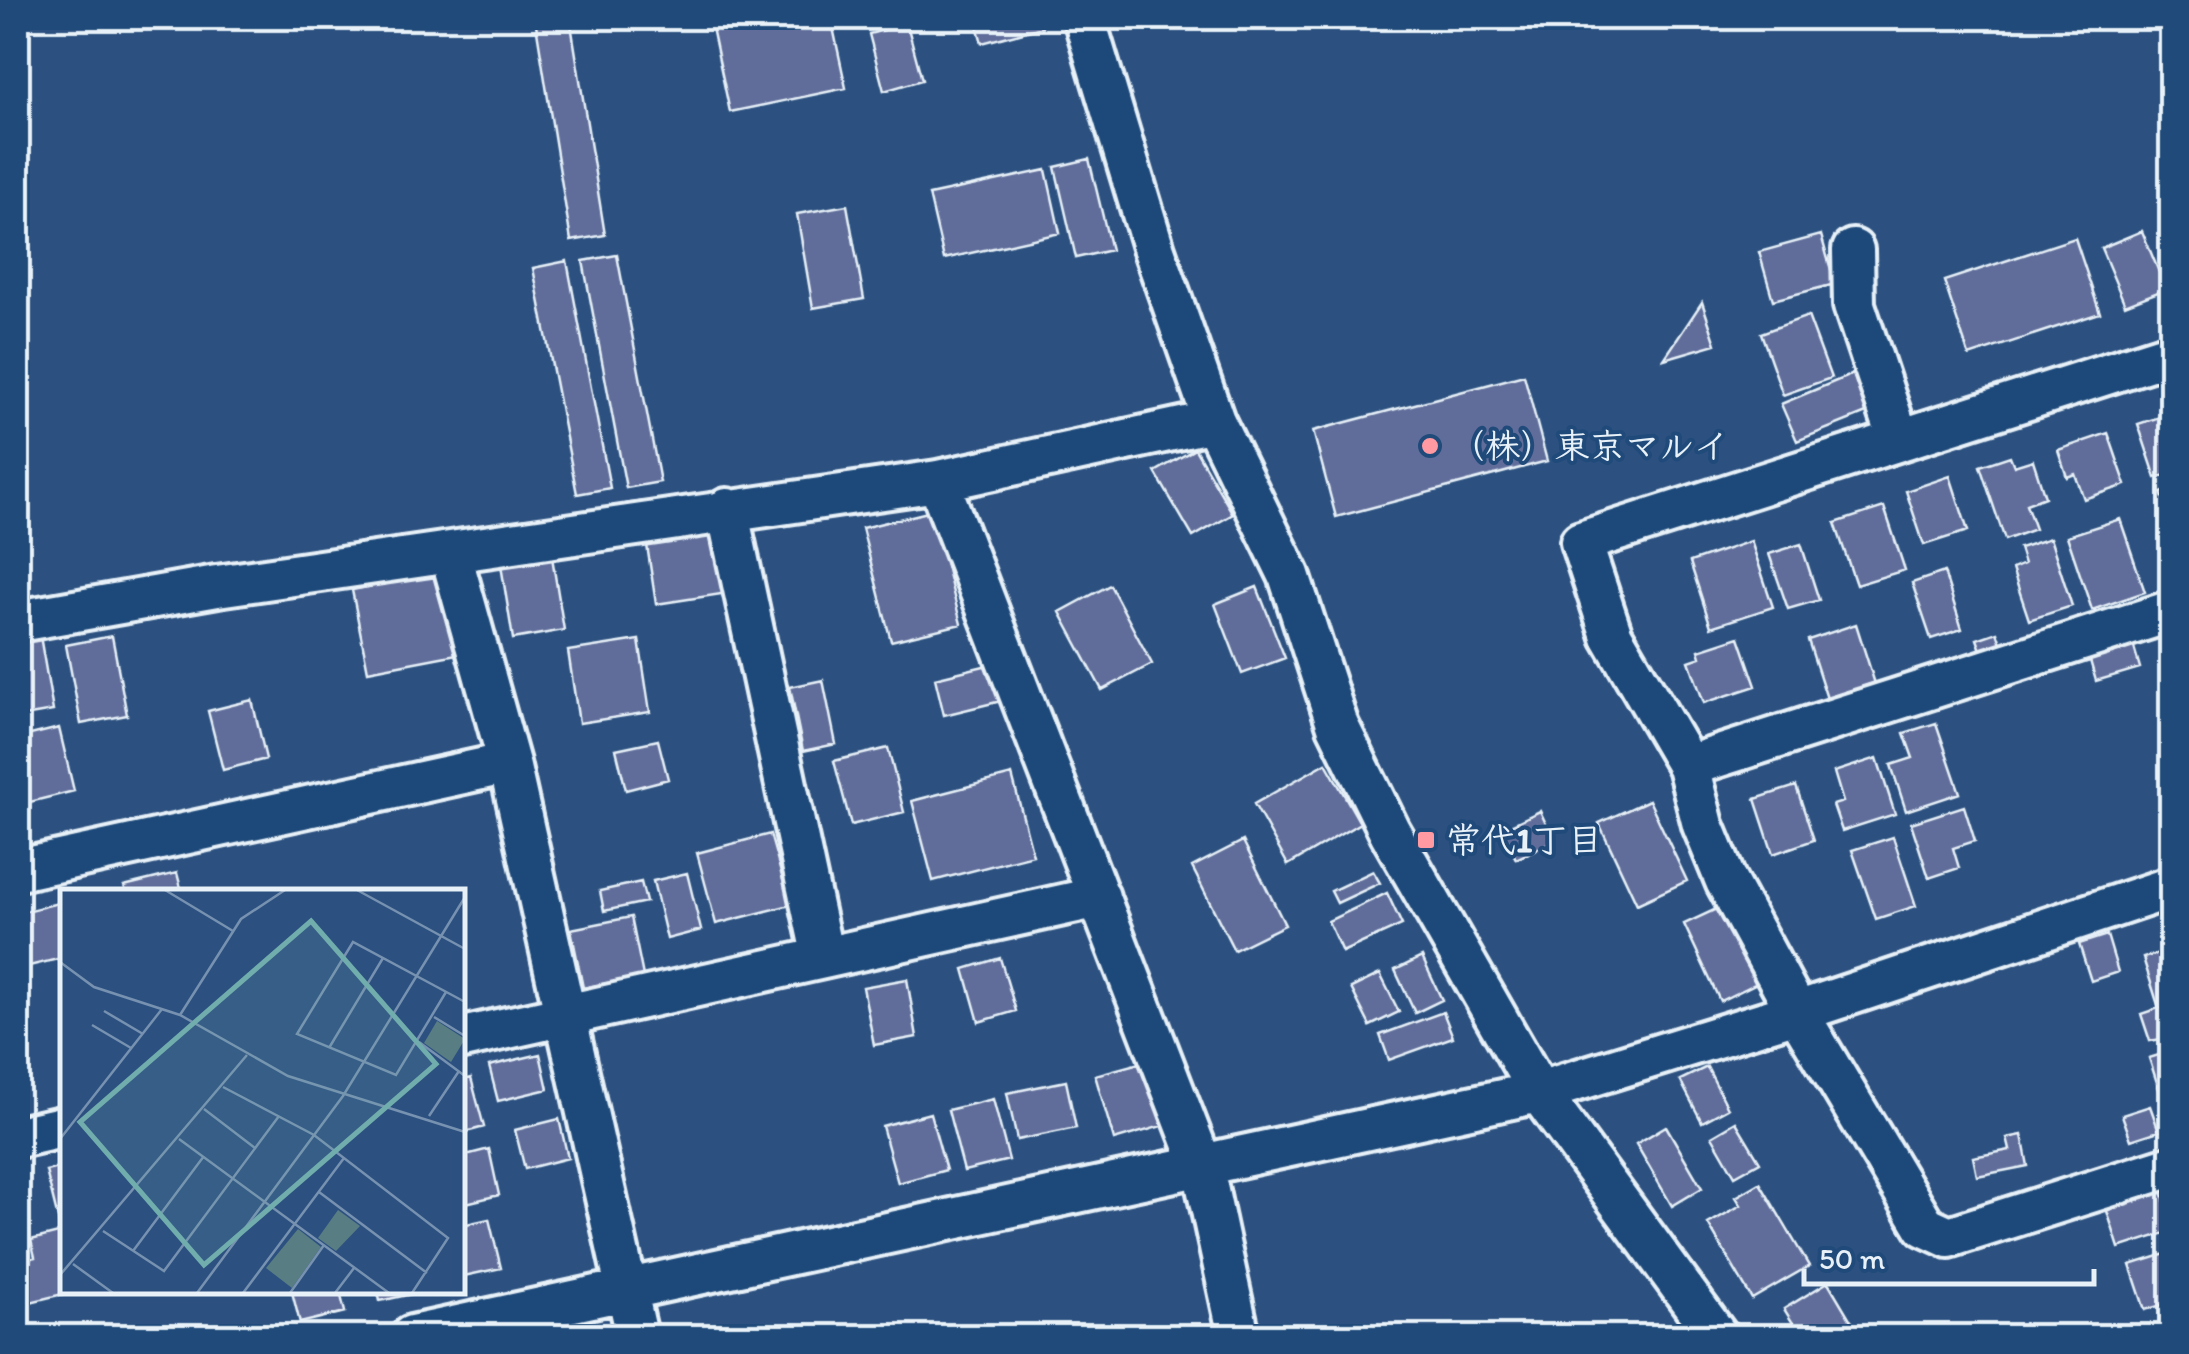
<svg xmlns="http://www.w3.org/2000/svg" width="2189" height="1354" font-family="Itim,'Klee One',sans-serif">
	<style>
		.building { fill: #606d9a; stroke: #e8f1f8; stroke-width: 2.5 }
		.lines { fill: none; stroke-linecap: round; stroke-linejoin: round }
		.minor-casing { stroke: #e8f1f8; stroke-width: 48 }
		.minor { stroke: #1f4a7a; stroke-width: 40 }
		.poi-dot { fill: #ff9aa2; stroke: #1f4a7a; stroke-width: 4 }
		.labels { text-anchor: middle; stroke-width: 8; stroke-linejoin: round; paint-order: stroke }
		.poi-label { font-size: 35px; font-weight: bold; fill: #e8f1f8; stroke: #1f4a7a; text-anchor: start }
		.inset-road { fill: none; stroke: #7791b0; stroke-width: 2.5 }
		.view { fill: #71adac; fill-opacity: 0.15; stroke: #71adac; stroke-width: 5 }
		.inset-edge { fill: none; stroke: #e8f1f8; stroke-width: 5 }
	</style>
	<rect width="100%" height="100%" fill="#2c5180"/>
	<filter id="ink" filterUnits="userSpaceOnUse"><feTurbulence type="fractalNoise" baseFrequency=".01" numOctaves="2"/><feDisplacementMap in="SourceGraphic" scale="20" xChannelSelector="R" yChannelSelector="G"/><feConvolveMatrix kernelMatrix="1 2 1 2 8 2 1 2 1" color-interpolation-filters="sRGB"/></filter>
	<g filter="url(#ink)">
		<path class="building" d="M535,18h35l35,217 -34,6z
			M710,18h121l15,70 -116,24z
			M975,18h65l2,9 -60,16z
			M907,24l15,56 -38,11 -15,-57z
			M1089,159l22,91 -35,8 -21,-91z
			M1046,170l14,63 -116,26 -15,-64z
			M847,205l17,94 -51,9 -16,-94z
			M2172,223v29l-10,-25z
			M2142,231l24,58 -41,16 -24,-57z
			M1821,235l14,49 -62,16 -14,-48z
			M2075,238l25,75 -131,43 -25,-75z
			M617,255l43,227 -34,6 -43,-227z
			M567,261l43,227 -33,6 -44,-226z
			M1702,302l14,42 -52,15z
			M1808,316l23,62 -48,17 -22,-62z
			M1853,374l16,38 -72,29 -16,-37z
			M1524,375l23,86 -211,56 -23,-86z
			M2172,413v60l-16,5 -18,-54z
			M2108,433l18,52 -42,14 -9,-25 -8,3 -9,-27z
			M1195,449l38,65 -40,23 -38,-65z
			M2010,456l4,10 19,-6 12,37 -19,7 9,25 -30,11 -25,-74z
			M1950,476l18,55 -44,14 -18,-54z
			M2172,489v35l-11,-31z
			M1884,507l21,63 -49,15 -21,-62z
			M932,511l29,113 -70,17 -29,-113z
			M2120,519l25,73 -53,18 -25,-74z
			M716,521l12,72 -72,11 -11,-72z
			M2050,538l22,68 -43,14 -17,-51 12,-5 -5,-16z
			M1751,541l22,66 -62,20 -21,-65z
			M1801,544l18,56 -31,9 -19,-55z
			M552,557l12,73 -51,9 -12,-74z
			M446,572l16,81 -94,18 -16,-81z
			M1944,572l18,57 -31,10 -19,-56z
			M1110,585l42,79 -50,26 -42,-78z
			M1257,587l28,71 -43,16 -27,-70z
			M1856,624l21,66 -48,15 -21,-65z
			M39,630l14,81 -35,6v-83z
			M1997,632l8,22 -20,7 -8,-22z
			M112,636l15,79 -46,9 -15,-79z
			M1739,637l17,49 -52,17 -15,-42 12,-4 -2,-7z
			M639,640l11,72 -71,11 -11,-72z
			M2133,644l7,24 -44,13 -7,-24z
			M992,664l9,37 -57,14 -9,-37z
			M823,680l13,64 -33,7 -13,-64z
			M252,700l14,59 -43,11 -15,-59z
			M1936,723l24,70 -54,18 -15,-46 22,-7 -9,-25z
			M59,728l15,63 -56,14v-67z
			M658,740l10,39 -42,11 -10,-41z
			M888,748l16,64 -53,13 -17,-64z
			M1877,758l18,56 -53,17 -9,-26 10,-3 -9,-30z
			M1326,763l34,60 -72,42 -34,-61z
			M1012,775l21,80 -100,26 -21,-80z
			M1796,786l18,54 -41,14 -18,-55z
			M1649,800l38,81 -50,23 -38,-81z
			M1964,806l11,35 -22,7 6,20 -30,10 -18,-55z
			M1540,811l14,30 -38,18 -14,-30z
			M770,834l20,71 -74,19 -19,-71z
			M1893,837l23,69 -40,13 -24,-69z
			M1243,841l42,84 -51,25 -42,-83z
			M1373,871l7,12 -43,20 -6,-12z
			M177,873l5,19h-56l-2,-6z
			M687,873l14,57 -34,9 -14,-58z
			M641,882l5,20 -42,9 -4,-20z
			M1387,893l15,32 -60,27 -14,-31z
			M62,902v56l-37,9 -7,-54z
			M1725,905l36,76 -41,20 -36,-77z
			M631,917l12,59 -60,12 -12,-59z
			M2107,935l11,37 -27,9 -12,-37z
			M2172,949v88l-22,4 -9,-27 18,-6 -16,-50z
			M1422,957l20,43 -27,13 -20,-43z
			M1000,958l16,53 -37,11 -15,-53z
			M1380,974l19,38 -29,14 -19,-38z
			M907,979l10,58 -43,8 -11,-58z
			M1443,1012l10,25 -64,23 -9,-25z
			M2172,1051v44l-10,3 -13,-40z
			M540,1054l8,35 -50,12 -9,-35z
			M1143,1062l19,64 -48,14 -19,-65z
			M1707,1067l21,41 -26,14 -22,-42z
			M471,1078l13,49 -22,6v-53z
			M1066,1081l10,47 -59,12 -10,-47z
			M993,1099l16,61 -45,11 -16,-61z
			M2150,1106l9,25 -28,9 -9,-25z
			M930,1113l16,57 -48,13 -16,-57z
			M559,1119l9,39 -43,11 -10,-39z
			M1736,1122l24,40 -25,14 -23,-40z
			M1666,1126l36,62 -30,18 -36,-62z
			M2022,1135l6,31 -51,10 -4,-19 37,-7 -3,-12z
			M489,1149l10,46 -37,9v-48z
			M62,1167v55l-3,1 -13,-52z
			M1760,1183l49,83 -57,33 -44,-75 33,-19 -5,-8z
			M2162,1190l10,41 -53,17 -13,-40z
			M489,1219l12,49 -37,8 -2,-51z
			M62,1232v60h9l-53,13v-44l17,-4 -4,-17z
			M2172,1252v50l-27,8 -15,-45z
			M1828,1282l28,47 -11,7h-44l-17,-27z
			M292,1292h48l5,20 -45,11z
			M378,1292h43l-41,9z
			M2128,1327l2,9h-44z"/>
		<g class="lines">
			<defs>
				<path id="minor" d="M1084,18l70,232 60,171 75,154 49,151 52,106 149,260 178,244
					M1853,250l1,55 45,135
					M2172,353l-591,189 31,94 76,130 15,59 23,56 71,131 128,214 24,11 223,-71
					M938,481l265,687 36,168
					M727,509l96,449
					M451,555l58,208 128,573
					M18,621l199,-35 721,-105 276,-60
					M1688,766l484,-155
					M18,870l491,-107
					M462,1038l637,-141
					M18,1137l44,-10
					M412,1336l1127,-244 258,-80 375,-125"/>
			</defs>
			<use href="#minor" class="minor-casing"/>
			<use href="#minor" class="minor"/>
		</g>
	</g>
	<g class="poi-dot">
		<circle cx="1430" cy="446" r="10"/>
		<rect x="1416" y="830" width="20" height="20" rx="5"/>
	</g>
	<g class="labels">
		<g class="poi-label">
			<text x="1450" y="458">（株）東京マルイ</text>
			<text x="1446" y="852">常代1丁目</text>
		</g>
	</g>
	<g transform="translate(60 889)">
		<rect width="405" height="405" fill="#2c5180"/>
		<path d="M377,132l28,18 -14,23 -27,-19zM278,321l22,16 -24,25 -18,-13zM238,340l23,18 -29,41 -26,-20z" fill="#587d83"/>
		<path class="inset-road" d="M105,1l68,41M297,1l108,59M0,73l34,25 86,28 108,61 177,56M386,103l-50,83 -99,-41 56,-92 112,60M44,122l39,23M120,126l61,-96 44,-29M374,128l31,19M32,136l39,23M359,153l46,34M269,159l54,-90M163,198l91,48 134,103 -36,55M144,220l51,39M369,227l30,-45M0,250l102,-130M119,250l210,154M259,303l108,81M43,342l61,40 115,-155M73,362l71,-95M13,375l40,29M0,386l187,-220M137,404l146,-197 122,-199M183,404l101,-135M230,404l34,-48M275,404l19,-25"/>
		<path class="view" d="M251,32l125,143 -232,201 -124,-143z"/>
		<rect width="405" height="405" class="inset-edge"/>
	</g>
	<rect width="2189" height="1354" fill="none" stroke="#1f4a7a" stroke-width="60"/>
	<rect x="30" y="30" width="2129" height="1294" fill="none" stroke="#e8f1f8" stroke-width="4" filter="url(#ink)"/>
	<path d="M1804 1269v15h290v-15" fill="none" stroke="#e8f1f8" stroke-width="5"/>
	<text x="1819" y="1269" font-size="30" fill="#e8f1f8" stroke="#1f4a7a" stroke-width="8" paint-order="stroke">50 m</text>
</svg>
